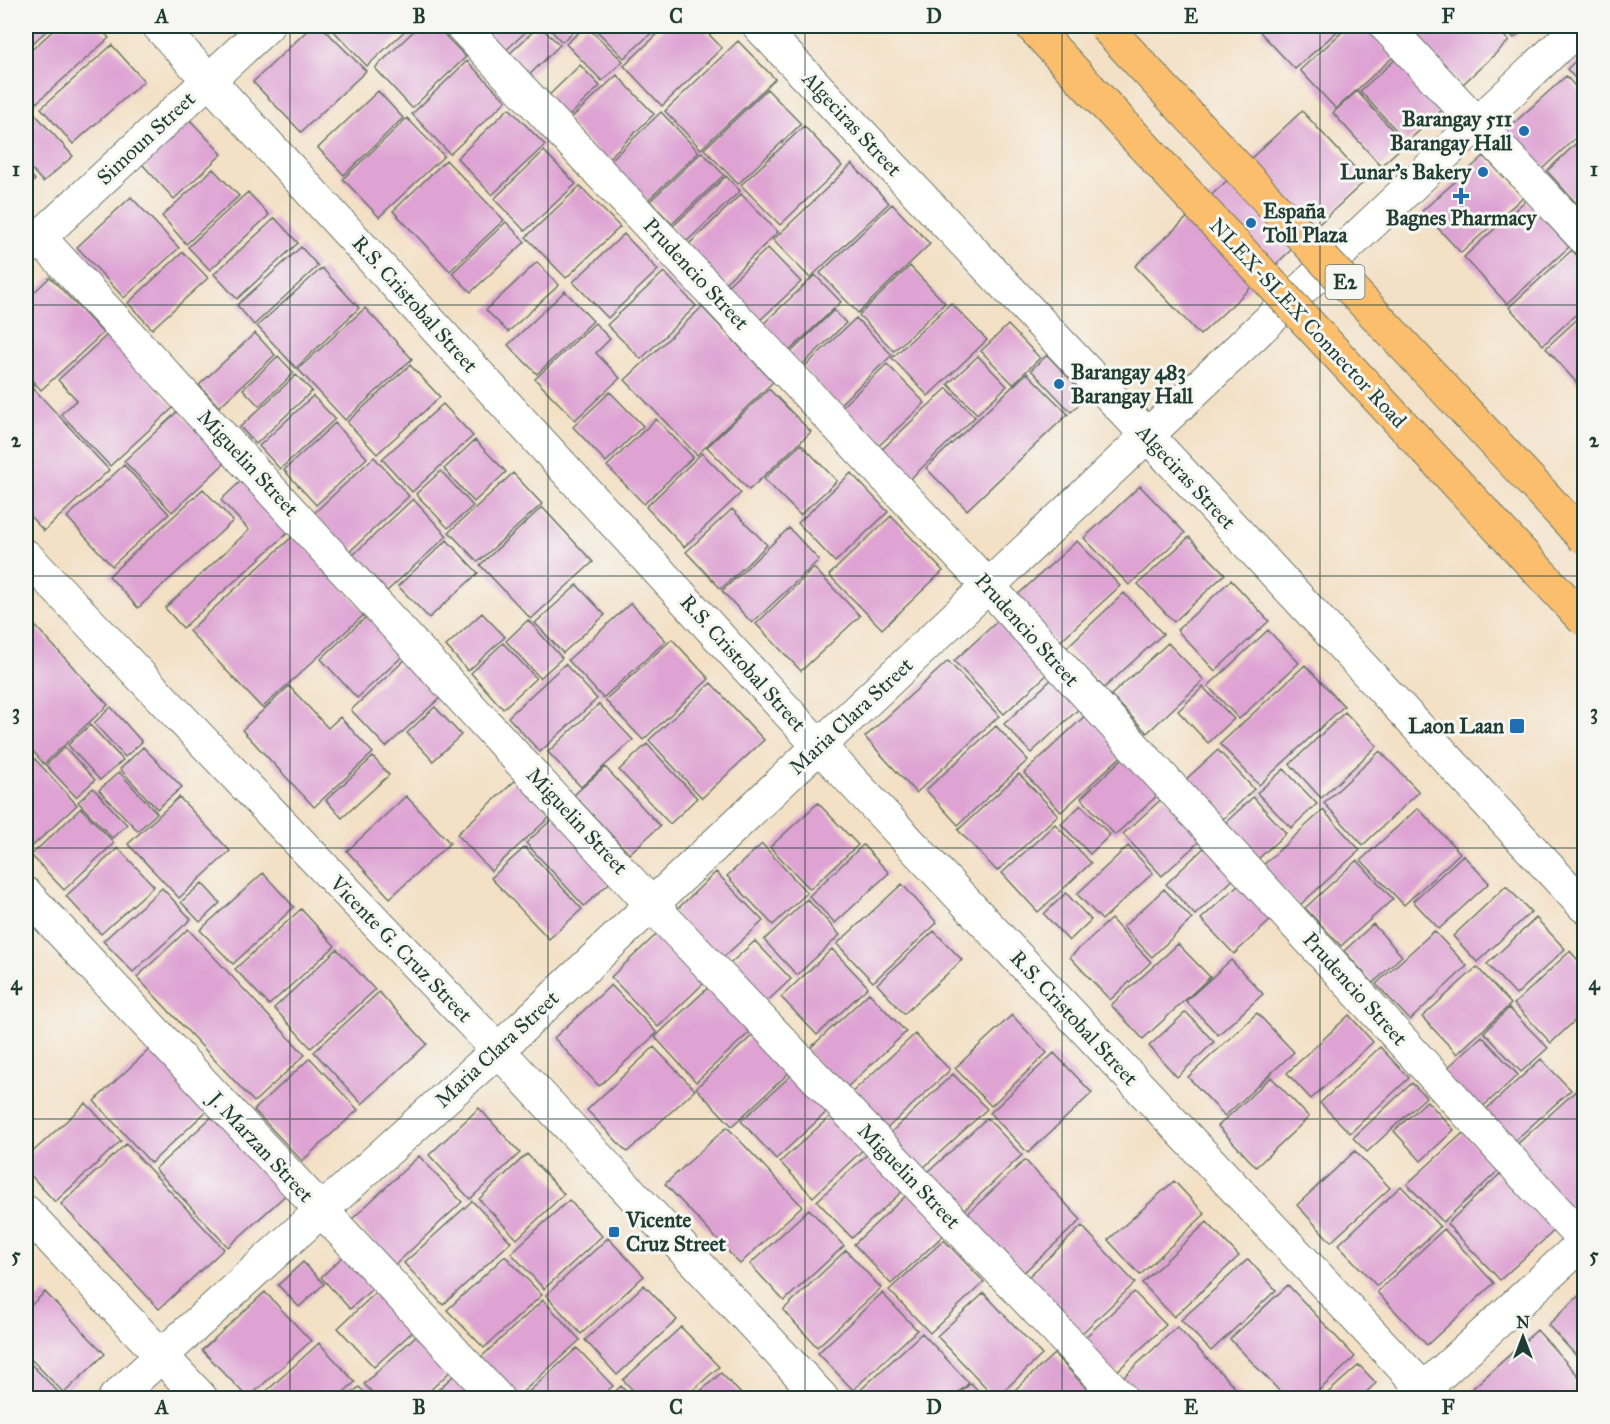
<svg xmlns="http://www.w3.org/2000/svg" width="1610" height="1424" font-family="'IM FELL Great Primer',serif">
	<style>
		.building { fill: #dea3d3 }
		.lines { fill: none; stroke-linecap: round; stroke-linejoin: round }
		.minor-casing { stroke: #697667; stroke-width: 35 }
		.highway-casing { stroke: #697667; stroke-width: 35 }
		.minor { stroke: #fff; stroke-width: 33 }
		.highway { stroke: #fabe6d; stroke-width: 33 }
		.highway-bridge-casing { stroke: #697667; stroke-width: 35; stroke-linecap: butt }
		.highway-bridge { stroke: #fabe6d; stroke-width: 33 }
		.grid { fill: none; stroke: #1f3d34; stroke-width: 1.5; stroke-opacity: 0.55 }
		.poi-dot { fill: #1f6fb2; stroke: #f6f6f2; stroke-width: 2 }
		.labels { text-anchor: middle; stroke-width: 6; stroke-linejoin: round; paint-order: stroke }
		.shield { fill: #f6f6f2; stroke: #60746d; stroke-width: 1.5 }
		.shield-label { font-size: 20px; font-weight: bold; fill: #1f3d34 }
		.poi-label { font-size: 21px; font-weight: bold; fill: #1f3d34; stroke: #f6f6f2; text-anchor: end }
		.street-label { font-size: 21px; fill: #1f3d34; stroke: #f6f6f2 }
		.neatline { fill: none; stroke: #1f3d34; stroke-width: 2 }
		.grid-label { font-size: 20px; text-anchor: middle; font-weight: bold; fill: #1f3d34 }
	</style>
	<rect width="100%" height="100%" fill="#f6f6f2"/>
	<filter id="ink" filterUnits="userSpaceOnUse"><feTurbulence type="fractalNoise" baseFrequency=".0167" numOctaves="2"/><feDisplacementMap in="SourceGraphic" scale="12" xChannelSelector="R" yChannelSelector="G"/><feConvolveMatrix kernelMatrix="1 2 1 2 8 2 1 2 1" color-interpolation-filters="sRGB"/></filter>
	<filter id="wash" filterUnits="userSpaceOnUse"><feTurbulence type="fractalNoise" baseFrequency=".008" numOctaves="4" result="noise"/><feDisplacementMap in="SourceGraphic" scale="24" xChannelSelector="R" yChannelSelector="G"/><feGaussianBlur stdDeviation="1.35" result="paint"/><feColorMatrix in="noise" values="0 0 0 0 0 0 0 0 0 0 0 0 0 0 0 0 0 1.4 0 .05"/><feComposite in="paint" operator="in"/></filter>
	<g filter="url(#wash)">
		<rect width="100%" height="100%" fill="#f3e0c5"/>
		<g id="blocks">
			<path class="building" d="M26,26h26l-26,23z
				M58,26h40l11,12 -76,68 -7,-8v-43z
				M312,26h9l45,45 -65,61 -48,-50z
				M329,26h81l-43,40z
				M419,26h17l30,31 -54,51 -37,-40z
				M477,26h55l-29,27z
				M539,26l21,19 -35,34 -20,-21z
				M547,26h32l-17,16z
				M586,26l37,35 -21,20 -36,-37z
				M592,26h67l-35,32z
				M666,26h35l21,22 -60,58 -38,-40z
				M1267,26h76l-48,43 -35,-37z
				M1349,26h15l29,31 -57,52 -36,-39z
				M1427,26h67l15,15 -47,44 -46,-49z
				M1502,26h26l-14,12z
				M738,41l37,38 -74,70 -36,-38z
				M112,45l32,36 -71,63 -32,-36z
				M1584,53v35l-17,-19z
				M1397,58l47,50 -37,34 -47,-51z
				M467,61l39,40 -56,53 -38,-40z
				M580,65l20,21 -37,36 -20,-21z
				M617,75l37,39 -48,47 -38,-40z
				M1566,76l18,20v34l-43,40 -36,-39z
				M767,89l34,35 -63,60 -34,-35z
				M378,91l25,27 -59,57 -26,-27z
				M1357,91l48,53 -24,22 -48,-53z
				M26,104l47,52 -30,26 -17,-19z
				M509,108l36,37 -53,50 -35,-37z
				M1302,111l64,69 -166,155 -65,-69z
				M661,112l38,40 -52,49 -38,-39z
				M407,118l37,38 -65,61 -36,-38z
				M190,120l32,34 -48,45 -32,-35z
				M804,126l38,40 -62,59 -39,-40z
				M1584,136v76l-37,-41z
				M544,151l32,33 -51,47 -31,-32z
				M702,152l22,23 -52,49 -22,-23z
				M1484,156l39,41 -62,56 -39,-42z
				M446,160l58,60 -54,51 -57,-60z
				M852,164l37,39 -79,75 -37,-38z
				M26,169l9,11 -9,9z
				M213,169l26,27 -53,48 -24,-28z
				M726,176l14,15 -55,52 -14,-15z
				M580,186l40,41 -54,51 -40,-41z
				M248,192l21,23 -59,55 -22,-23z
				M741,194l37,38 -55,53 -37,-38z
				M131,197l48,51 -55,50 -47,-51z
				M1526,200l43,47 -62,57 -43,-47z
				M892,204l38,40 -72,69 -38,-40z
				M275,218l23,25 -61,56 -23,-25z
				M506,222l19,20 -54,50 -19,-19z
				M624,234l34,36 -50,48 -35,-36z
				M301,247l17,19 -64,59 -17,-20z
				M768,248l33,34 -42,39 -33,-34z
				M1572,250l12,13v44l-41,38 -34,-38z
				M183,252l25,26 -56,51 -24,-26z
				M537,262l22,23 -51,47 -22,-22z
				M910,266l35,37 -51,48 -35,-36z
				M322,268l37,40 -63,60 -39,-42z
				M664,272l32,34 -55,53 -34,-34z
				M815,275l26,27 -54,51 -26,-27z
				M50,277l53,56 -62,57 -15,-16v-74z
				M565,291l28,30 -56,53 -29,-29z
				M951,303l36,37 -59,56 -36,-38z
				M702,307l71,75 -76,73 -72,-75z
				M365,308l47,51 -67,61 -47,-51z
				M834,310l12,13 -45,43 -12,-12z
				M1584,313v78l-38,-43z
				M856,318l36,37 -54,51 -35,-38z
				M595,323l15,16 -14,14 24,25 -45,42 -40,-41z
				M1008,325l32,33 -27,26 -32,-33z
				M255,333l20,22 -56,52 -20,-22z
				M107,335l67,72 -64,59 -49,-52 16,-14 -19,-20z
				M1047,355l40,42 -16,15 -40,-42z
				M278,356l16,17 -35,33 -16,-17z
				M978,356l29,30 -30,28 -29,-30z
				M887,364l38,39 -53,49 -37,-39z
				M410,365l30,32 -63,57 -30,-32z
				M1027,373l41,41 -101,96 -41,-42z
				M296,375l16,16 -56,53 -16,-17z
				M26,376l8,9 -8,8z
				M947,388l28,29 -70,67 -28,-30z
				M34,389l75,81 -65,61 -18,-19v-115z
				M769,389l42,43 -62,58 -42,-43z
				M610,392l33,34 -37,36 -33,-35z
				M313,396l22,23 -55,50 -21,-23z
				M443,404l30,32 -61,56 -30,-33z
				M178,411l48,51 -54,50 -48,-51z
				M656,419l37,38 -49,47 -37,-38z
				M335,423l32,35 -51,47 -32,-35z
				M475,440l31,32 -32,30 -30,-33z
				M801,444l36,37 -37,34 -36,-36z
				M702,453l39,40 -57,54 -38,-40z
				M374,457l35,39 -60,56 -36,-38z
				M124,465l45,49 -57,52 -45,-49z
				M441,471l32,35 -25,22 -32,-34z
				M513,473l29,31 -64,58 -29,-30z
				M851,473l37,39 -53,50 -37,-39z
				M243,479l48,51 -108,98 -18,-20 84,-78 -28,-30z
				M1140,486l45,47 -56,52 -45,-47z
				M203,489l30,32 -95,87 -29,-32z
				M413,499l34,37 -60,55 -34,-36z
				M542,507l51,55 -62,57 -51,-54z
				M732,509l35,36 -46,44 -35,-37z
				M891,516l52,55 -61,58 -53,-54z
				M789,528l30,32 -67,63 -30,-32z
				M294,535l72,78 -104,95 -73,-77z
				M1189,537l36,37 -51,48 -36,-38z
				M447,540l31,33 -49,45 -31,-32z
				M1077,541l43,45 -63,58 -43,-46z
				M814,568l46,48 -59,55 -45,-47z
				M1231,580l38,41 -54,50 -38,-41z
				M577,585l28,30 -42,38 -28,-30z
				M1124,593l39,41 -59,54 -38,-40z
				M631,603l35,38 -63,57 -35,-38z
				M482,613l23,24 -37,34 -22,-25z
				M367,616l37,39 -47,43 -36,-39z
				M27,617l81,88 -64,59 -18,-21z
				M1001,618l50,53 -47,43 -50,-53z
				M528,620l34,38 -22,20 -34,-37z
				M1268,630l31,33 -60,56 -31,-33z
				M672,639l37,40 -66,61 -38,-40z
				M503,643l33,35 -33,31 -32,-36z
				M1168,643l36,37 -57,53 -36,-38z
				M407,658l35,38 -56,51 -35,-37z
				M948,661l51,55 -83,77 -51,-56z
				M565,664l32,35 -57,53 -32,-35z
				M1305,665l39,41 -85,79 -39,-41z
				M1054,677l28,29 -51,47 -27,-29z
				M711,683l53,57 -62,58 -53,-58z
				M289,686l39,42 12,-11 33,36 -59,54 -72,-77z
				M1203,687l31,32 -26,24 -30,-32z
				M599,704l34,36 -52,47 -33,-35z
				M111,707l31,35 -17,15 -31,-34z
				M435,707l26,28 -28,26 -26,-28z
				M1090,711l37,40 -66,61 -37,-39z
				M1345,712l32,34 -56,52 -31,-34z
				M90,725l33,35 -23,20 -32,-35z
				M996,726l32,34 -70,65 -32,-35z
				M647,744l50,54 -27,26 -51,-54z
				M65,747l30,33 -19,17 -30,-32z
				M143,747l39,40 -25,22 -37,-40z
				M1218,750l36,39 -32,31 -38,-39z
				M1380,751l39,41 -56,53 -39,-42z
				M1127,754l35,37 -47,44 -34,-37z
				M373,757l16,18 -47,43 -16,-18z
				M35,759l42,46 -50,46 -1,-84z
				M605,767l55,59 -31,28 -55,-59z
				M1284,769l33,35 -26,24 -34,-35z
				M119,772l38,41 -19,18 -39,-41z
				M1019,774l39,41 -61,56 -39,-41z
				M518,778l34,37 -61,56 -34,-37z
				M93,788l34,37 -15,13 -34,-36z
				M406,796l44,47 -60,55 -43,-47z
				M179,797l51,54 -51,47 -51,-54z
				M1164,797l39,41 -41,38 -39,-42z
				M1253,797l33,36 -30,28 -33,-36z
				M818,803l40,42 -48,44 -40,-42z
				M1081,805l29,30 -20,19 -29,-30z
				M81,808l33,35 -50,47 -33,-35z
				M1418,808l42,45 -56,52 -43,-45z
				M1323,810l37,40 -61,56 -37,-40z
				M557,815l59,62 -32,29 -58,-63z
				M1055,824l36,39 -53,49 -36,-39z
				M1209,843l29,32 -43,40 -29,-31z
				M762,844l45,49 -34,32 -46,-49z
				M863,845l26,28 -54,50 -26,-27z
				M1128,846l25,27 -51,47 -25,-26z
				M525,847l57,62 -33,30 -58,-61z
				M118,848l36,38 -53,48 -35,-38z
				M1463,855l26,28 -50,46 -26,-28z
				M1357,860l36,39 -52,47 -36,-38z
				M716,872l47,49 -47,43 -46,-48z
				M263,873l31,34 -61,57 -33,-34z
				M202,883l18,20 -20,19 -19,-20z
				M1240,883l33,35 -39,36 -33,-35z
				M902,884l35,39 -64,59 -36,-38z
				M1506,886l25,26 -54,50 -24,-26z
				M162,888l29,31 -58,53 -30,-31z
				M1164,889l28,30 -40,38 -29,-30z
				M1066,893l25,27 -22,21 -25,-27z
				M807,899l33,36 -43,40 -33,-35z
				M301,909l34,37 -66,59 -34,-36z
				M1536,918l29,31 -49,46 -29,-31z
				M1111,919l40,43 -41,38 -40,-43z
				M1373,924l29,32 -29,27 -29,-32z
				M188,929l117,126 -51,47 -117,-125z
				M934,931l28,29 -58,54 -27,-30z
				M1434,931l33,35 -57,54 -34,-36z
				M659,932l46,50 -47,45 -47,-50z
				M755,941l36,38 -30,28 -37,-38z
				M1178,944l32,33 -67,62 -32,-34z
				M337,949l38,41 -64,58 -37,-40z
				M832,949l36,38 -51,48 -36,-38z
				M1570,951l14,16v45l-33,31 -37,-39z
				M1231,960l32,34 -45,41 -32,-34z
				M1477,967l34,37 -54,50 -35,-37z
				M712,984l41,45 -57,53 -41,-45z
				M611,985l46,48 -58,53 -45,-48z
				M379,992l48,52 -65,60 -48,-52z
				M869,993l37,39 -63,59 -37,-39z
				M1509,1008l39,40 -27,24 -37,-40z
				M1186,1012l28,30 -37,35 -28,-31z
				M1257,1013l37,39 -69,64 -37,-39z
				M1012,1015l35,38 -56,53 -36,-38z
				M1349,1015l24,27 -62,57 -24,-26z
				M756,1032l36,38 -60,56 -36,-38z
				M915,1034l35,36 -68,63 -34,-37z
				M1482,1036l36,39 -40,36 -35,-39z
				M154,1045l57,62 -60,56 -57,-62z
				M654,1047l41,43 -68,62 -40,-42z
				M1380,1047l29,31 -59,55 -30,-30z
				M1054,1053l38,40 -64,60 -38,-40z
				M310,1058l48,52 -56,51 -48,-51z
				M1541,1059l30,31 -62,56 -29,-31z
				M797,1070l35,37 -56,52 -35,-38z
				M953,1074l34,35 -67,62 -33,-35z
				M1271,1077l38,40 -53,50 -38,-41z
				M1412,1083l14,14 -59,55 -14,-14z
				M1579,1088l5,6v104l-14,14 -58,-63z
				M1427,1101l27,29 -33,31 -27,-30z
				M86,1103l35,38 -66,61 -29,-32v-12z
				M479,1108l41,45 -50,46 -41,-44z
				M837,1110l32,34 -56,53 -33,-35z
				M216,1113l73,79 -61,55 -73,-78z
				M987,1118l35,37 -60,57 -36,-38z
				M727,1127l75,79 -62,58 -75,-80z
				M1463,1133l35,38 -55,51 -36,-38z
				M126,1144l98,105 -65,60 -98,-105z
				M874,1148l35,37 -57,53 -35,-37z
				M1355,1151l35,37 -59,54 -34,-37z
				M527,1154l37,40 -47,45 -38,-40z
				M419,1156l43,46 -67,63 -43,-46z
				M1025,1160l56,60 -60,55 -56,-59z
				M1503,1171l54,57 -57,52 -53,-56z
				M1174,1181l31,33 -65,61 -32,-35z
				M1401,1186l39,41 -63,59 -39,-41z
				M911,1191l38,39 -58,54 -37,-40z
				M569,1200l33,36 -58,53 -33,-36z
				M472,1201l39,41 -68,63 -39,-42z
				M809,1209l35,37 -60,55 -34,-37z
				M1207,1222l32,34 -65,61 -32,-34z
				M1082,1226l53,57 -55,52 -53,-57z
				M1444,1229l50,54 -67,62 -50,-53z
				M608,1238l36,38 -63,58 -35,-39z
				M944,1240l40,42 -54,51 -41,-43z
				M352,1248l30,32 -32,29 -29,-32z
				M846,1250l35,38 -64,59 -34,-37z
				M505,1256l37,39 -58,53 -37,-38z
				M1248,1259l28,31 -65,61 -30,-31z
				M303,1262l21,22 -25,23 -21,-22z
				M384,1285l37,39 -47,43 -36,-39z
				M644,1285l33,35 -60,55 -32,-35z
				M1288,1285l67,72 -44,41h-25l-56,-59z
				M1584,1291v73l-36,-39z
				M45,1292l60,62 -41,39 -38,-39v-44z
				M265,1292l46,49 -63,57 -46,-48z
				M1134,1292l32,33 -53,50 -32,-34z
				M882,1293l35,37 -64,60 -35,-37z
				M984,1293l58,62 -46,43 -59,-62z
				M543,1300l37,40 -64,58 -37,-39z
				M681,1327l38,40 -35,31h-43l-18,-18z
				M1177,1327l68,71h-112l-15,-16z
				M1537,1330l47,52v8l-8,8h-93l-10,-10z
				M420,1332l34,36 -32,30h-44l-14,-14z
				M922,1333l47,50 -17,15h-96l-2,-2z
				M319,1343l36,39 -18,16h-78z
				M577,1348l36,38 -14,12h-77z
				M1054,1354l38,40 -5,4h-81z
				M26,1359l35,36 -4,3h-31z
				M1359,1365l17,18 -16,15h-38z
				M461,1369l28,29h-60z
				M721,1373l24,25h-52z
				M971,1383l14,15h-30z
				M621,1386l11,12h-24z
				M359,1387l11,11h-24z"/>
		</g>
	</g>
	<g filter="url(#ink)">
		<use href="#blocks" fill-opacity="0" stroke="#697667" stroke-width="1.5"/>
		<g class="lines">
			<defs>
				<path id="minor" d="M159,26l660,720 613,652
					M462,26l526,560 596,655
					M759,26l388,409 437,471
					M1386,26l198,212
					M39,237l625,681 457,480
					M26,250l241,-224
					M26,556l472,494 324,348
					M26,894l471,504
					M26,1212l175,186
					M115,1398l383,-348 1082,-1024
					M1414,1398l170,-156"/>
				<path id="highway" d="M1032,26l78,84"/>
			</defs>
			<use href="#minor" class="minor-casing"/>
			<use href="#highway" class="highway-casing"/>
			<use href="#minor" class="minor"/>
			<use href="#highway" class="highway"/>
			<defs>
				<path id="highway-bridge" d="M1105,26l479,512
					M1110,110l474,510"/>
			</defs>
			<use href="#highway-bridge" class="highway-bridge-casing"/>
			<use href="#highway-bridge" class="highway-bridge"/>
		</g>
	</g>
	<path class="grid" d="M290,26v1372M548,26v1372M805,26v1372M1062,26v1372M1320,26v1372M26,305h1558M26,576h1558M26,848h1558M26,1119h1558"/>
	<g class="poi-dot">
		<circle cx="1524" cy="131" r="6"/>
		<circle cx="1483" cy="172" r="6"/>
		<path d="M1458 187h6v6h6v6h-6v6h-6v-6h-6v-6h6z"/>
		<circle cx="1251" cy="223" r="6"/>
		<circle cx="1059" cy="384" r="6"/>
		<rect x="1509" y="718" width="16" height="16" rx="3"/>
		<rect x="608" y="1226" width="12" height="12" rx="3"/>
	</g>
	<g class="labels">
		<rect class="shield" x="1325.5" y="265" width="39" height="34" rx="4.5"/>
		<g class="shield-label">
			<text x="1345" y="289">E2</text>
		</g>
		<g class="poi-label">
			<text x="1512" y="126">Barangay 511<tspan x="1512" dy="24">Barangay Hall</tspan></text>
			<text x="1471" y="179">Lunar's Bakery</text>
			<text x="1263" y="218" text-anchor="start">España<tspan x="1263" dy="24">Toll Plaza</tspan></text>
			<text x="1461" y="225" text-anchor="middle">Bagnes Pharmacy</text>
			<text x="1071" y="379" text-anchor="start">Barangay 483<tspan x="1071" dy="24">Barangay Hall</tspan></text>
			<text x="1504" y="733">Laon Laan</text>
			<text x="626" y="1227" text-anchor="start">Vicente<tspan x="626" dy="24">Cruz Street</tspan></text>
		</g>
		<g class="street-label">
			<text transform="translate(852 124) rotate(47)" y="7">Algeciras Street</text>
			<text transform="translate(146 138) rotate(-43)" y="7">Simoun Street</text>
			<text transform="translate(696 274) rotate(47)" y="7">Prudencio Street</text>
			<text transform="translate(415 304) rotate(48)" y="7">R.S. Cristobal Street</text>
			<text transform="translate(1308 323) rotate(47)" y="7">NLEX-SLEX Connector Road</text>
			<text transform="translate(248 463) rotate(47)" y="7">Miguelin Street</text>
			<text transform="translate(1186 477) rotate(47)" y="7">Algeciras Street</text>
			<text transform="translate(1027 630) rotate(48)" y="7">Prudencio Street</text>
			<text transform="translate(743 663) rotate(48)" y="7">R.S. Cristobal Street</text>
			<text transform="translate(851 716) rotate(-43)" y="7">Maria Clara Street</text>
			<text transform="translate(577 821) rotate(47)" y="7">Miguelin Street</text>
			<text transform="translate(401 949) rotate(46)" y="7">Vicente G. Cruz Street</text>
			<text transform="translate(1355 989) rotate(48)" y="7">Prudencio Street</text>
			<text transform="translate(1074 1018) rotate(47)" y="7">R.S. Cristobal Street</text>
			<text transform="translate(497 1049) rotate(-43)" y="7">Maria Clara Street</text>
			<text transform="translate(261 1147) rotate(47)" y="7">J. Marzan Street</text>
			<text transform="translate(909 1176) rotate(46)" y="7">Miguelin Street</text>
		</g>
	</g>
	<rect width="1610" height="1424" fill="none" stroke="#f6f6f2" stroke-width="66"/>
	<g transform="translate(1523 1337)" stroke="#f6f6f2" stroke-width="4.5" paint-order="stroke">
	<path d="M0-4.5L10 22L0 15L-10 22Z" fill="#1f3d34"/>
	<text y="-9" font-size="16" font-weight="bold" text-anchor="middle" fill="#1f3d34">N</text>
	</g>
	<rect x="33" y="33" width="1544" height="1358" class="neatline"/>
	<g class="grid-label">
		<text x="162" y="23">A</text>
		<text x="419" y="23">B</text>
		<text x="676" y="23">C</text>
		<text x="934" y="23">D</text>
		<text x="1191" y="23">E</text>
		<text x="1448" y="23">F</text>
		<text x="16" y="176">1</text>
		<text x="1594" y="176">1</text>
		<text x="16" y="447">2</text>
		<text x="1594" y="447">2</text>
		<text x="16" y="719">3</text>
		<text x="1594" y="719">3</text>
		<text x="16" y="990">4</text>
		<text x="1594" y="990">4</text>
		<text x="16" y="1262">5</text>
		<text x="1594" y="1262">5</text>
		<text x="162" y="1414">A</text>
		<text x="419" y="1414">B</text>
		<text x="676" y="1414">C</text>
		<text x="934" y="1414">D</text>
		<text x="1191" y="1414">E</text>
		<text x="1448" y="1414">F</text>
	</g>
</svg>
